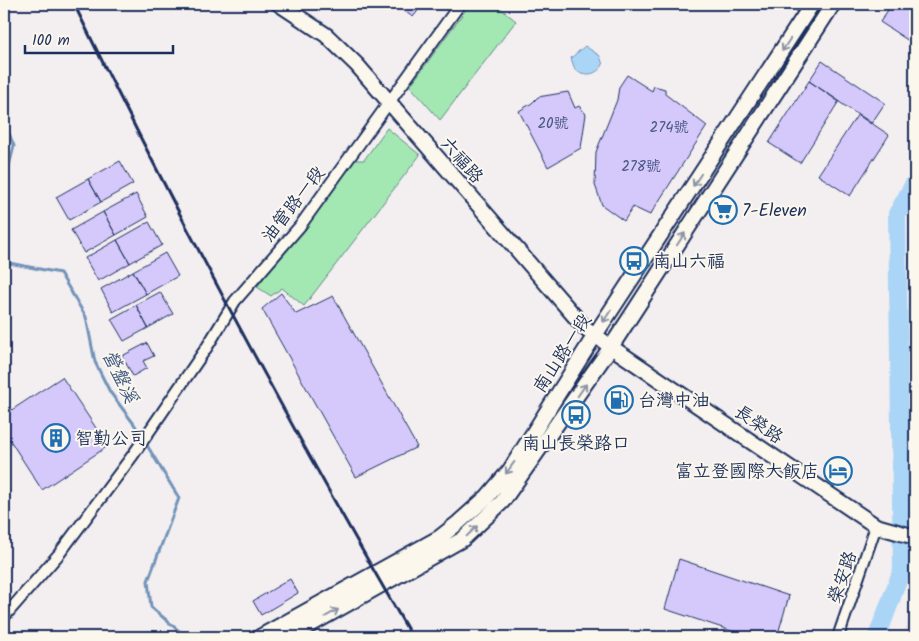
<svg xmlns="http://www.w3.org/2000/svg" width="919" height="641" font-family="Kalam,'LXGW WenKai TC',sans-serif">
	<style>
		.built { fill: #eae3f3 }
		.green { fill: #a3e7b2; stroke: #5f8b88 }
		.water { fill: #abd5f6; stroke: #7193b9 }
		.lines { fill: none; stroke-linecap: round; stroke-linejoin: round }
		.stream { stroke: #7193b9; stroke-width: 3 }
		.river { stroke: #abd5f6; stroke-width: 18 }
		.building { fill: #d5c9fb; stroke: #1b2f5e }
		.street-casing { stroke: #1b2f5e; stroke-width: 14 }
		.secondary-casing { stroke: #1b2f5e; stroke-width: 18 }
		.street { stroke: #fbf7ec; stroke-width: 10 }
		.secondary { stroke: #fbf7ec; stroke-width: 14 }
		.rail { stroke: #1b2f5e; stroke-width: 3 }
		.oneway { stroke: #8b93a5 }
		.labels { text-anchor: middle; stroke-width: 4; stroke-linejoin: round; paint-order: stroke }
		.number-label { font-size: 15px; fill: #4a5685 }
		.street-label { font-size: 18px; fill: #1b2f5e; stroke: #fbf7ec }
		.poi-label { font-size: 18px; fill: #1b2f5e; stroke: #fbf7ec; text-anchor: start }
		.water-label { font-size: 19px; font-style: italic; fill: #3f5884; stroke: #fbf7ec }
	</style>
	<rect width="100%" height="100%" fill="#f3eeef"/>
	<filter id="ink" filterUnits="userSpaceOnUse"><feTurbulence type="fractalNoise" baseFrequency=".02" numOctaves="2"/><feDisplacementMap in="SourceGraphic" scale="10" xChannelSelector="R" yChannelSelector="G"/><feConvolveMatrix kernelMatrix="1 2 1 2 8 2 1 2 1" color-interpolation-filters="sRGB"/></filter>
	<g filter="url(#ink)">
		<path class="built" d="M915,604v33h-12l8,-23z"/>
		<path class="green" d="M470,4h25l21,17 -76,99 -30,-34z
			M387,128l33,27 -116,151 -22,-18 -11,8 -14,-9 97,-127h10z"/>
		<path class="water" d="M585,46l15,10 3,9c-8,11 -17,11 -28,5l-4,-12z"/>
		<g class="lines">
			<path class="stream" d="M4,125l2,1 8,20 -5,20 -5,8
				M4,262l56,11 26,44 9,45 15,30 24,32 45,74 -31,83 3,26 35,30"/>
			<path class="river" d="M877,637l25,-67 -5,-356 18,-32"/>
		</g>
		<path class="building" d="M394,4h29l-10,13z
			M892,4h23v41l-35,-23z
			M822,61l63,42 -14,21 -62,-43z
			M627,75l25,16 2,-5 11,3v5l42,32 -57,89 -17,-8 -9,14 -22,-16 -7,-20 1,-33 21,-52 2,-13z
			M809,81l30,20 -39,62 -31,-20z
			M568,92l7,16 4,-2 7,8 -5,34 -33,19 -29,-56 13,-8 6,-6z
			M858,114l31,21 -39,61 -32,-21z
			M120,161l13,23 -32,18 -13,-23z
			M88,179l13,23 -32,18 -13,-23z
			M136,194l12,23 -32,18 -13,-23z
			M103,212l13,23 -32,18 -13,-23z
			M149,222l13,23 -32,18 -13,-23z
			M117,240l13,23 -32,18 -13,-23z
			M165,253l13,23 -32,18 -13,-23z
			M133,271l13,23 -33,18 -12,-23z
			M160,292l13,22 -25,14 -12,-23z
			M281,293l15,21 37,-18 84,151 -61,30 -94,-168z
			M136,305l12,23 -24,13 -13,-22z
			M147,343l7,13 -11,5 4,7 -14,8 -11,-20z
			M62,377l46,69 -66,44 -38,-59v-16z
			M679,559l110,37 -12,41h-27l-85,-28z
			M290,579l8,14 -37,22 -8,-14z"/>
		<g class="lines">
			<defs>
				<path id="street" d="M4,617l55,-63 74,-99 74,-108 28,-46 65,-75 160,-222
					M838,637l38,-111"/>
				<path id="secondary" d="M279,4l47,31 31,30 227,262 27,20 265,179 39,11
					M260,637l179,-99 19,-15 29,-26 23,-27 85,-135 217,-331
					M289,637l174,-98 39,-37 109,-155 222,-343"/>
			</defs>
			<use href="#street" class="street-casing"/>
			<use href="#secondary" class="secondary-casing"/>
			<use href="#street" class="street"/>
			<use href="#secondary" class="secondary"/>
			<path class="rail" d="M74,4c105,215 218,426 338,633"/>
		</g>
		<defs><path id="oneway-shaft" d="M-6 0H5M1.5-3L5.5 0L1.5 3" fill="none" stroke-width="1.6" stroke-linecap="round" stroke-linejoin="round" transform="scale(1.25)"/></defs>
		<g class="oneway">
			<use href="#oneway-shaft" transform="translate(786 45) rotate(123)"/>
			<use href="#oneway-shaft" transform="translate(697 180) rotate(123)"/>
			<use href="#oneway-shaft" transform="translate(681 239) rotate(-57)"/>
			<use href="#oneway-shaft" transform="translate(607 316) rotate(123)"/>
			<use href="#oneway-shaft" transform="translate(582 390) rotate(-55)"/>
			<use href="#oneway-shaft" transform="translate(510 468) rotate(126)"/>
			<use href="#oneway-shaft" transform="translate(472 531) rotate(-44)"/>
			<use href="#oneway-shaft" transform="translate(332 613) rotate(-29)"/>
		</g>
	</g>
	<defs>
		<symbol id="supermarket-ring" viewBox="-11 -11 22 22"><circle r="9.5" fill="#fbf7ec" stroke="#1f6fb2" stroke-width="1.5"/><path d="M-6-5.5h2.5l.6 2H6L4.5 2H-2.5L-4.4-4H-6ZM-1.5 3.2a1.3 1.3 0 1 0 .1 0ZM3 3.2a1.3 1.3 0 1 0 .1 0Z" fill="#1f6fb2"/></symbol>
		<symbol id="bus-ring" viewBox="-11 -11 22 22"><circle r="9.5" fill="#fbf7ec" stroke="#1f6fb2" stroke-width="1.5"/><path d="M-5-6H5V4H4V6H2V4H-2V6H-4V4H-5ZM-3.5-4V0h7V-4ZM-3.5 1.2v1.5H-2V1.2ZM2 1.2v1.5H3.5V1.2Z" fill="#1f6fb2"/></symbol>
		<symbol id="fuel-ring" viewBox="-11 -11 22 22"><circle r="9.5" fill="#fbf7ec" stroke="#1f6fb2" stroke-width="1.5"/><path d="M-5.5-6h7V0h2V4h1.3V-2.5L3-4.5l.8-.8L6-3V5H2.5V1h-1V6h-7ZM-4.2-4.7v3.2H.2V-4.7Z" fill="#1f6fb2"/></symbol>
		<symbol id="building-ring" viewBox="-11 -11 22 22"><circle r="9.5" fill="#fbf7ec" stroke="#1f6fb2" stroke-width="1.5"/><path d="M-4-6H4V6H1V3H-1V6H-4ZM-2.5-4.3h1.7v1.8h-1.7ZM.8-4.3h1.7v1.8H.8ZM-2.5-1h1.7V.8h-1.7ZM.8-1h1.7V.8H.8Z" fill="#1f6fb2"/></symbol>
		<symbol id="hotel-ring" viewBox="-11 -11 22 22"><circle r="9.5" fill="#fbf7ec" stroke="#1f6fb2" stroke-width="1.5"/><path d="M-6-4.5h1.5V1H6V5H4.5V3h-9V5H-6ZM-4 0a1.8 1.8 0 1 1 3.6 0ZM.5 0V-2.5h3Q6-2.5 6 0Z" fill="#1f6fb2"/></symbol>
	</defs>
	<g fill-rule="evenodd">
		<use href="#supermarket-ring" x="707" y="194" width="32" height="32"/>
		<use href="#bus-ring" x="618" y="245" width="32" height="32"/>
		<use href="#fuel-ring" x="603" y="384" width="32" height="32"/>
		<use href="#bus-ring" x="560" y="399" width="32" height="32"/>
		<use href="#building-ring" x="40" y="422" width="32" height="32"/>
		<use href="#hotel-ring" x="822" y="455" width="32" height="32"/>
	</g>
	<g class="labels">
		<g class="number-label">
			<text x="553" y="128">20號</text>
			<text x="669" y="132">274號</text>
			<text x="641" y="171">278號</text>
		</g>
		<g class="street-label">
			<text transform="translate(462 160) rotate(49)" y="6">六福路</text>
			<text transform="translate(293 204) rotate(-52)" y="6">油管路一段</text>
			<text transform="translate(562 353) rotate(-57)" y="6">南山路一段</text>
			<text transform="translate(759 424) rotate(34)" y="6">長榮路</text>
			<text transform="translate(842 577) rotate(-71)" y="6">榮安路</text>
		</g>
		<g class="poi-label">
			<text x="742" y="216">7-Eleven</text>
			<text x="653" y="267">南山六福</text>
			<text x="638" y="406">台灣中油</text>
			<text x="75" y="444">智勤公司</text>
			<text x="576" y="449" text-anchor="middle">南山長榮路口</text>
			<text x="819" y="477" text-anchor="end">富立登國際大飯店</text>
		</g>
		<g class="water-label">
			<text transform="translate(121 376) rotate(64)" y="7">營盤溪</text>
		</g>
	</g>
	<rect width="919" height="641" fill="none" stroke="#fbf7ec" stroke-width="20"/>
	<rect x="10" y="10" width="899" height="621" fill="none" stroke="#1b2f5e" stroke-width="2" filter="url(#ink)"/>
	<path d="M25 45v8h148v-8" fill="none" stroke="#1b2f5e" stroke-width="2.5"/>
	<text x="32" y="45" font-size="15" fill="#1b2f5e" stroke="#fbf7ec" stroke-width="4" paint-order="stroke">100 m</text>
</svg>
